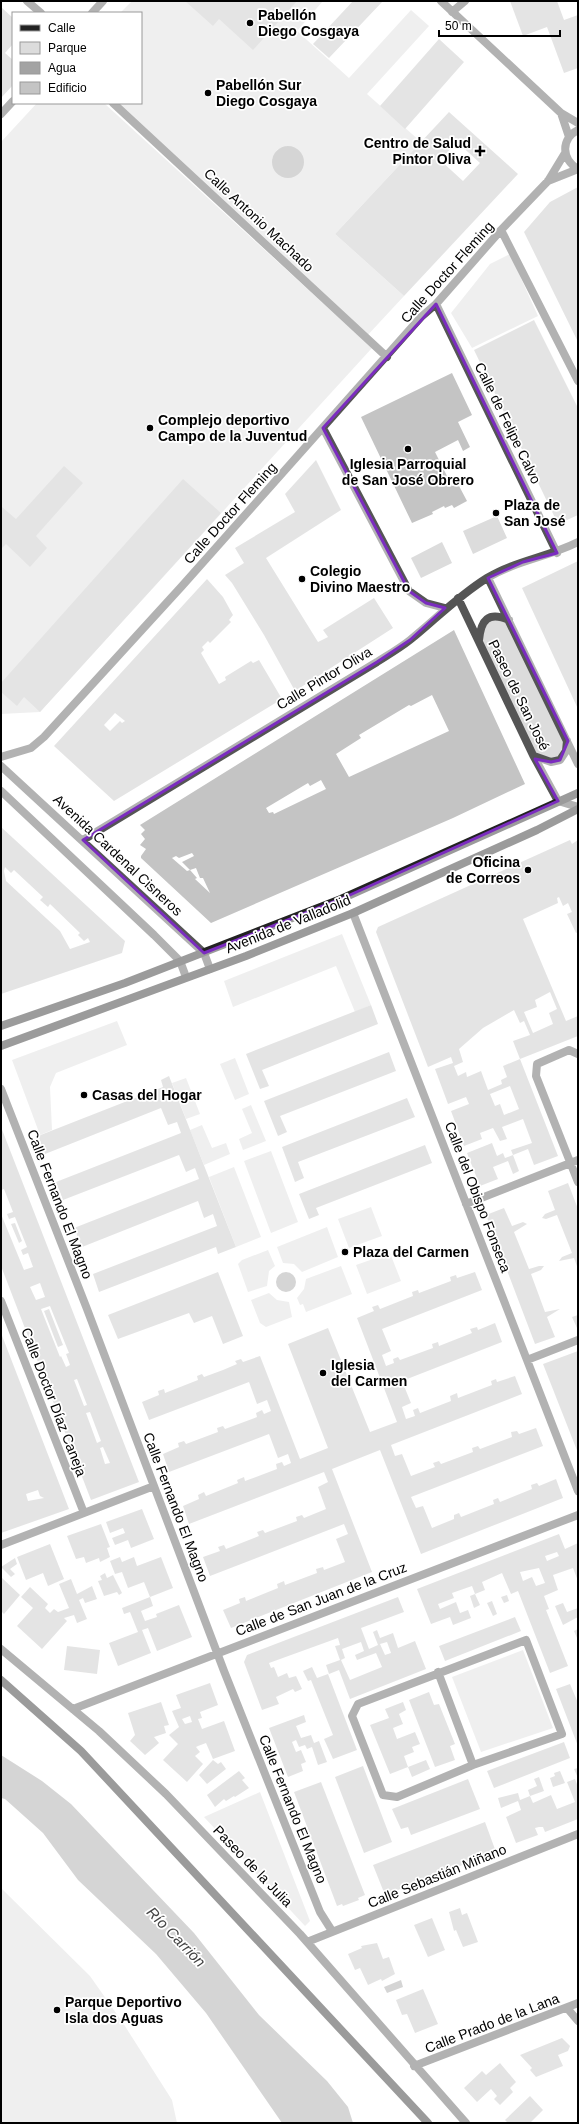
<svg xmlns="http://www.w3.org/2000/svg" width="579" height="2124" font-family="Helvetica,sans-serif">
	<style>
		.green { fill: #dcdcdc; fill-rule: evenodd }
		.water { fill: #a3a3a3 }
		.building { fill: #c4c4c4; fill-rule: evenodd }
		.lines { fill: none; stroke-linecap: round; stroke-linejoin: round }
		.street { stroke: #555; stroke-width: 8 }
		.secondary { stroke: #222; stroke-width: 8 }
		.marked { fill: none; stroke: #7b2cbf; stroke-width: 3; stroke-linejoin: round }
		.poi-dot { fill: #000; stroke: #fff; stroke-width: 1.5 }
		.labels { text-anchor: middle; stroke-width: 3.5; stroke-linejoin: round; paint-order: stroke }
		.poi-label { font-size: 14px; font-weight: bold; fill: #000; stroke: #fff; text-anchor: start }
		.street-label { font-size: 14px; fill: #000; stroke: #fff }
		.water-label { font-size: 15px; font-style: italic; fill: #444; stroke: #fff }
	</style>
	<rect width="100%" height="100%" fill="#fff"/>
	<path class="green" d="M132,1h191l-26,30 52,47 62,-68 18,16 -62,68 54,48 -86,92 69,62 -38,41 -253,-234h28v-90h-21zM287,146l10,3 -25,10 5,-9z
		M37,103h67l268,245 -332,364 -39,2v-572z
		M510,254l28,62 -66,32 -21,-35 39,-49z
		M497,516l10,22 -34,16 -10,-23z
		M442,542l10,21 -31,15 -10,-20z
		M491,617l18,3 59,121 -8,19 -27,-5 -54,-114z
		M342,934l29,71 -16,7 -19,-46 -103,41 -9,-26z
		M117,1021l10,24 -71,28 -6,14 2,43 -12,5 -28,-75z
		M235,1058l14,36 -14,6 -15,-36z
		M186,1078l14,36 -14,5 -14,-36z
		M251,1105l15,36 -23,9 -4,-11 13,-6 -10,-24z
		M202,1125l10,23 14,-5 4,11 -26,11 -14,-35z
		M271,1151l27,71 -27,11 -27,-72z
		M234,1167l27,70 -25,10 -27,-70z
		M371,1207l11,29 -33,12 -11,-29z
		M327,1227l11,30 -36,15 -8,-8 -11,-1 -6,-16z
		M268,1250l7,16 -6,5 -2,15 -19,6 -10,-28 4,-4z
		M390,1253l11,28 -34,13 -11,-29z
		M341,1266l11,28 -46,18 -3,-8 -3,1 -3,-7 7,-9 2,-10z
		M269,1293l8,7 12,2 3,15 -26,10 -6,-4 -9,-23z
		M523,1650l30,78 -72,24 -29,-75z
		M260,1792l50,129 -5,5 -101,-109z
		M1,1888l89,88 33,47 49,77 5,23h-176z"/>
	<path class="water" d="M272 162a16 16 0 1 1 32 0a16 16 0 1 1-32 0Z
		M276 1282a10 10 0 1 1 20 0a10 10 0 1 1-20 0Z
		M1,1755l41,26 29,23 123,129 65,82 68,66 21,26 5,16h-71l-76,-110 -50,-59 -78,-74 -35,-47 -38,-34 -4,-1z
		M401,1980l2,7 -16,6 -3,-6z"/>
	<path class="building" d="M185,1h112l-44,49 -34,-31 -6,7z
		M353,1h30l-54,57 -16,-14z
		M510,1h47l7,19 14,-5v53l-14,5 -17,-46 -24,9z
		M1,7l12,11v26l-8,9 8,7v25l-12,13z
		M439,39l25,23 -59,67 -25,-23z
		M449,112l69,62 -114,122 -69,-62zM457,142l23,21 -17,18 -23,-21z
		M578,187v155l-54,-110 26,-30z
		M534,320l44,88v107l-20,9 -84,-174z
		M452,373l20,42 -14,7 12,25 -7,4 -5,-11 -23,12 17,34 6,-2 9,17 -13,7 -2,-3 -7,3 -1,-2 -12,6 1,2 -21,9 -51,-106z
		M316,460l25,50 -75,48 52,84 10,-5 -5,-7 51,-32 19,30 -98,63 -31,-56 -32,-52 -7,-8 19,-12 -9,-15 60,-36 -10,-18z
		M64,466l19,17 -47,53 11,12 -17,19 -24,-23 -5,5v-41l1,-1 14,12z
		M183,479l38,34 -181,199 -16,-15 -7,9 -16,-14v-9z
		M578,561v148l-56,-121z
		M207,579l16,18 10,18 -4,5 2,2 -21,21 -2,-2 -6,6 2,3 -3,3 18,31 7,-4 -1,-3 26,-16 2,2 6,-3 23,39 -168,102 -60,-55zM115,713l10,8 -3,2 -2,-2 -10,10 -6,-6z
		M454,630l71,154 -72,34 -242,105 -70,-65v-2l5,-7 -6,-4 5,-6 -4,-5 4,-4 -5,-5zM432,695l17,36 -100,46 -13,-23 25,-16 -2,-3 50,-30 2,1zM321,780l5,9 -52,25 -1,-2 -4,1 -3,-5 42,-25 2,3zM192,853l2,3 -12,6 8,8 -3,1 -15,-13 4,-2 3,2zM196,868l4,10h3l7,15 -15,-14 2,-1 -7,-8z
		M1,827l124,114 -3,12 -121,41zM5,867l6,6 3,-3 29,27 -3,3 8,7 2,-3 30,29 -2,2 6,6 4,-3 2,4 -20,7 -10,-18 -54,-50 -2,-10z
		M570,840l2,4 6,-4v92l-2,1 -9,-19 5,-2 -4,-9 -5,3 -4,-9 -2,1 1,5 -35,16 43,102 12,-5v20l-58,23 38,97 -24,9 -6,-16 -15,6 -2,-5 21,-7 -9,-24 -21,8 5,12 -7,2 -7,-13 -13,5 2,6 -18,7 -13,-35 18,-7 -3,-7 -18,7 -13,-35 18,-6 -2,-6 -23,10 -52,-135 2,-5zM550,992l7,17 -8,4 4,11 -20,9 -9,-21 13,-5 -2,-7zM514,1010l6,13 4,-2 6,14 -17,6 7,18 -17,7 4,11 -6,3 1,4 -14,6 -7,-19 -14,6 -1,-5 -8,4 -4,-10 9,-4 -4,-13 24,-21zM510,1086l9,23 -15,6 -4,-11 -5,2 -5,-12z
		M371,1005l7,19 -116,46 7,16 -9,3 -14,-35z
		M389,1052l7,19 -116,45 7,16 -9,4 -14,-35z
		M169,1076l67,171 -18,7 -2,-7 -117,45 -6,-18 124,-48 -4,-12 -9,4 -6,-17 -116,46 -8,-19 125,-49 -4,-11 -9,4 -7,-17 -116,45 -7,-18 125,-49 -4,-11 -9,3 -7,-17 -116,46 -7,-18 125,-49 -2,-7z
		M407,1098l8,19 -117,45 6,16 -9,4 -13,-35z
		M1,1127l138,355 -48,18 -90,-234v-52l23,56 9,-3 -5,-14 -5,2 -2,-5 6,-3 -12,-30 -6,2 -2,-5 6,-2 -9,-23 -3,1zM40,1283l5,14 -9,3 -6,-13zM50,1306l19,47 -3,1 4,11 -4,2 -5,-11 -1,1 -19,-48zM77,1379l10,26 -3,1 -10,-26zM90,1412l11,29 -4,2 -11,-30zM103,1447l7,16 -5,1 -5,-16z
		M492,1143l5,13 6,-3 2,5 8,-3 6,16 -6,3 -5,-13 -15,6 5,12 -18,7 -13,-33z
		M425,1145l7,18 -116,45 3,7 -10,4 -10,-25z
		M568,1183l10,26v60l-4,-11 -15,3 3,-4 10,-4 -15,-38 -11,4 -4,-1 3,-4 10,-4 -7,-19z
		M504,1208l8,18 11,-4 4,2 -13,8 15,37 10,-3h5l-3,4 -10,4 14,38 15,-3 -13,8 8,20 -20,7 -49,-129z
		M15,1223l7,18 -3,2 -8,-19z
		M218,1272l25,64 -20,8 -11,-28 -18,7 -5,-10 -71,26 -10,-24z
		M475,1272l7,18 -100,39 9,22 -9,4 4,11 8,-3 -1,-4 5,-2 2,3 33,-12 -1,-4 6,-2 1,4 33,-13 -2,-4 7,-2 1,3 17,-7 7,19 -100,39 9,22 -9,4 4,12 9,-3 -2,-6 5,-2 2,5 31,-12 -1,-5 7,-3 1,5 34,-13 -1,-4 5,-2 1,3 18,-6 7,18 -131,51 4,11 7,-2 9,22 24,-9 -2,-4 6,-2 2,3 32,-12 -1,-4 6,-2 2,3 32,-12 -1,-5 6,-1 2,3 17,-6 7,18 -132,51 5,11 7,-2 9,22 22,-9v-4l5,-2 2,4 33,-13 -1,-4 5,-2 2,4 32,-13 -1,-4 6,-2 2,3 17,-7 7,19 -142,56 -41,-104 -48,19 40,103 -141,56 -8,-18 17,-7 -1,-4 6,-2 1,4 32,-13 -1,-4 7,-3 1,4 32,-12 -1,-4 7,-2 1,3 21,-8 -9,-23 12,-5 -4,-10 -134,52 -7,-19 17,-6 -2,-4 6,-2 2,4 33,-13 -2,-4 6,-2 2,3 32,-12 -1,-4 6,-2 2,3 22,-9 -8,-22 10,-5 -4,-10 -135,52 -6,-18 16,-7 -1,-4 6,-3 2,4 32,-13 -1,-3 7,-3 1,4 32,-12 -1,-5 6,-2 2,4 7,-3 -3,-9 -10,4 -9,-24 -100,38 -6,-18 16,-7 -1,-4 6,-2 2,3 32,-12 -1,-4 6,-2 2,3 32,-12 -1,-4 6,-3 2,4 7,-3 -4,-11 -10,4 -8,-22 -100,38 -7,-18 17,-7 -1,-4 6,-2 1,4 33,-13 -1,-4 5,-2 2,3 19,-7 14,-6 -2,-3 6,-2 2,3 17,-6 40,103 28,-11 -40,-104 40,-16 42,104 27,-10 -40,-104 17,-7 -2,-4 6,-2 2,4 33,-13 -1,-4 6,-2 1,3 32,-12 -1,-4 6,-2 1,3z
		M49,1309l14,36 -5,2 -14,-36z
		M578,1315v13h-1l-5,-11z
		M1,1333l68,176 -68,24zM38,1490l2,6 4,2 -16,3 -2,-7z
		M578,1351v102l-35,-89z
		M142,1509l12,30 -23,9 -3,-8 -13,5 -3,-7 13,-5 -2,-5 -13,5 -4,-11z
		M101,1524l9,23 -3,1 3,9 -10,5 -1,-4 -13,5 -2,-6 -8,2 -9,-23z
		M559,1534l6,15 13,-6v38l-5,-13 -20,7 5,15 -14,6 5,13 -3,1 22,56 -18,7 -32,-82 -7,3 -9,-21 -20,9 3,8 -10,4 5,11 -6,3 -4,-12 5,-2 -3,-8 -20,7 2,5 -16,6 2,5 16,-7 4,11 8,-3 3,8 -18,7 -3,-8 -19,7 -14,-35zM557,1552l2,4 -12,5 -2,-5zM539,1568l6,15 -9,3 -4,-9 -9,4 -3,-9z
		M50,1544l14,35 -16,7 -5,-13 -17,7 -9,-23z
		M120,1557l2,5 12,-5 3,9 24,-9 12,31 -23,9 3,9 -12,5 4,10 12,-4 -1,-3 23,-9 13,32 -35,14 -9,-23 -6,2 9,23 -33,13 -9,-23 29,-11 -8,-20 -6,2 -2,-6 28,-11 -6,-15 -16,6 -6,-16 -7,2 -5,-13z
		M15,1558l2,6 -7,5 5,5 -4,3 -10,-10z
		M105,1573l2,5 6,-3 9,18 -3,2 -2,-3 -13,4 -6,-15 4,-1 -2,-4z
		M1,1577l19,18 -16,19 -3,-3z
		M71,1579l6,15 15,-8 5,13 -12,4 -2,-5 -4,2 8,19 -10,4 -3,-8 -10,3 3,3 -25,28 -25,-23 16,-18 -12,-11 9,-10 18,17 -3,4 5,5 4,-4 4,3 11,-4 -10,-24z
		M507,1595l2,6 -5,2 -3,-6z
		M398,1597l6,15 -43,16 8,21 9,-4 -5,-13 4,-2 3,8 13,-5 5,15 17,-7 11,28 -76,30 -11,-29 -10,4 -3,-9 14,-5 -5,-14 5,-1 -2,-7 -69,25 2,5 3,-1 4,10 9,-4 2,5 7,-2 6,13 -7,3 -2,-3 -17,8 3,7 -17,6 -18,-48 3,-7zM361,1642l3,9 -9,4 2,5 19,-7 6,14 -32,13 -9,-20 4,-2 -3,-9zM387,1642l4,11 -6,2 -5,-11z
		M492,1601l5,13 -4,2 -6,-13z
		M563,1603l4,9 11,-4v9l-15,8 -8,-19z
		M515,1617l6,14 -76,30 -6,-15z
		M578,1629v8l-1,1 -3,-7z
		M67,1646l33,4 -3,24 -33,-4z
		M312,1667l5,11 11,-4 29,76 -24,9 -9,-20 9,-4 -22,-55 -3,1 -5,-10z
		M210,1683l8,22 -18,7 2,6 -4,1 4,10 22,-8 11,30 -22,8 -7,-16 -8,3 -2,1 4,5 -5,4 8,8 -16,18 -24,-22 15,-16 -9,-9 10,-8 -7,-16 9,-3 -5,-13zM190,1716l2,6 -7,2 -3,-5z
		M570,1684l8,19v43l-22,-57z
		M429,1692l5,13 5,-1 16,40 -5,2 5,14 -20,7 -26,-67z
		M161,1702l8,23 -5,1 2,7 -12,4 5,6 -14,12 -15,-14 5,-6 -7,-22z
		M403,1702l3,8 -7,4 4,10 -10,4 4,11 18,-7 5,12 -8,3 2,5 -10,4 4,11 -18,7 -20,-49 19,-7 -4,-9z
		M304,1715l2,7 -10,4 5,12 10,-3 3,8 5,-2 8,21 -9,3 -6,-18 -5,2 -2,-4 -6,2 -3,-7 -4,2 4,10 5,-2 5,12 -5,2 2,7 -15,6 -19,-49z
		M564,1742l6,16 -76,30 -7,-17z
		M213,1760l5,4 3,-2 5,7 -19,15 -8,-9z
		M426,1760l4,9 -18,8 -4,-10z
		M363,1766l29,76 -28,11 -29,-76z
		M578,1768v10l-4,-9z
		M239,1771l6,7 -3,2 7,8 -14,9 -1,-1 -8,5 -2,-2 -9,8 -8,-12z
		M560,1771l5,12 -12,4 -3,-9 5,-2 -1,-3z
		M539,1777l5,14 -14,5 -2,-6 9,-4 -3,-7z
		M468,1779l12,30 -69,26 -3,-8 -7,2 -9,-20z
		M575,1779l3,8v32l-33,13 -2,-5h-4l-4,1 3,7 -22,8 -10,-26 15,-7 -3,-9 -17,7 -3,-10 20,-5 2,7 10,-4 3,7 18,-8 6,14 18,-7 -8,-20z
		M321,1782l44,113 -7,3 1,2 -16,6 -1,-2 -5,2 -43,-114z
		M485,1822l11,30 -111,43 -12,-30z
		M460,1908l2,7 5,-2 11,29 -15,5 -7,-17 -2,1 -5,-19z
		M432,1918l13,32 -17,7 -14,-32z
		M377,1943l6,16 6,-2 6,17 -13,7 -1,-2 -13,6 -8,-17 -5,2 -7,-16 14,-6 -1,-2z
		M423,1989l15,35 -23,9 -8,-19 -5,1 -6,-15z
		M562,2038l8,8 -2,5 -10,4 5,11 -27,11 -6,-7 2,-2 -12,-13z
		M500,2063l16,19 -6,6 3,4 -13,13 -6,-6 3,-3 -6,-7 -14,13 -13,-14 18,-17 4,4z
		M530,2096l13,14 -13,13h-24l1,-1 -2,-2z"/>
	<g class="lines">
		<path class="street" d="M27,1l14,12
			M441,1l120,112 17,10
			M452,12l13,-11
			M92,13l11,-12
			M113,103l274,254
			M561,113l8,24
			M1,114l12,-13
			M578,130c-18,9 -16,30 0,39
			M548,181l30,-12
			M501,230l77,151
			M436,304l121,249
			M323,428l86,163 17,12 19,5
			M488,578l90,186
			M458,598l75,157 25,46 20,6
			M479,640c2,-20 9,-29 30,-20
			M534,756l17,6 9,-2 6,-9 1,-10
			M1,757l30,-9 13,-11 138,-151 239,-269 15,-13 65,-74 47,-49 17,-28
			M1,766l203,187 6,16
			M1,791l153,144 26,26 6,16
			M83,840l294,-178c11,-7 23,-14 33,-22 26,-21 48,-44 77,-62 28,-17 61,-21 91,-36
			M353,913l225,578
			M578,1054l-9,-4 -32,14 -1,12 42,106
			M1,1089l86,220 137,362 96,241 12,19
			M466,1204l112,-44
			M1,1301l83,212
			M527,1360l51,-20
			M1,1545l153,-59
			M526,1640l36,94 -89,31 -76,32 -14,-2 -31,-79 6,-12z
			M1,1649l98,82 67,63 134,140 166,189
			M438,1672l35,93
			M73,1709l505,-194
			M307,1942l271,-108
			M567,2008l11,13
			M414,2066l164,-63"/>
		<path class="secondary" d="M1,1026l124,-43 216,-84 237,-106
			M1,1046l245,-90 107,-43 184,-83 41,-21
			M1,1680l80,71 347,372"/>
	</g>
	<path d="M0 0H579V2124H0ZM436,304l121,249 -34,9 -35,16 80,163 -8,19 -9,2 -16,-3 23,42 -217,98 -137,54 -121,-113 294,-178 33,-22 35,-32 -19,-5 -17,-12 -86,-163z" fill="#fff" fill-opacity=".55" fill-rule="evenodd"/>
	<path class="marked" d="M436,304l121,249 -34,9 -35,16 80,163 -8,19 -9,2 -16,-3 23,42 -217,98 -137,54 -121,-113 294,-178 33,-22 35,-32 -19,-5 -17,-12 -86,-163z"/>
	<g class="poi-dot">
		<circle cx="250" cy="23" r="4"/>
		<circle cx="208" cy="93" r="4"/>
		<path d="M478 145h4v4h4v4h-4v4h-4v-4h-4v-4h4z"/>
		<circle cx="150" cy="428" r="4"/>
		<circle cx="408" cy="449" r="4"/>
		<circle cx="496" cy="513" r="4"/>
		<circle cx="302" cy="579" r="4"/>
		<circle cx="528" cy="870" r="4"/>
		<circle cx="84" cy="1095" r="4"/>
		<circle cx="345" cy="1252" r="4"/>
		<circle cx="323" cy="1373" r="4"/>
		<circle cx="57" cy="2010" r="4"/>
	</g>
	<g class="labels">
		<g class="poi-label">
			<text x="258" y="20">Pabellón<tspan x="258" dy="16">Diego Cosgaya</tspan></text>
			<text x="216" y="90">Pabellón Sur<tspan x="216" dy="16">Diego Cosgaya</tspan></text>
			<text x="471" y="148" text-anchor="end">Centro de Salud<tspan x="471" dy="16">Pintor Oliva</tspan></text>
			<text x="158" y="425">Complejo deportivo<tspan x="158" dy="16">Campo de la Juventud</tspan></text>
			<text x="408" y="469" text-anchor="middle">Iglesia Parroquial<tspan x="408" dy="16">de San José Obrero</tspan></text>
			<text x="504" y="510">Plaza de<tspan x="504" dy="16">San José</tspan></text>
			<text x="310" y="576">Colegio<tspan x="310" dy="16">Divino Maestro</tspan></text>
			<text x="520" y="867" text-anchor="end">Oficina<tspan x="520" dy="16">de Correos</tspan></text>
			<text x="92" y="1100">Casas del Hogar</text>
			<text x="353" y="1257">Plaza del Carmen</text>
			<text x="331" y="1370">Iglesia<tspan x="331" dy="16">del Carmen</tspan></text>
			<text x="65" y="2007">Parque Deportivo<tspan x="65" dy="16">Isla dos Aguas</tspan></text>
		</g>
		<g class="street-label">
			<text transform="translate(259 220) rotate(43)" y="5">Calle Antonio Machado</text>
			<text transform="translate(447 272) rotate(-48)" y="5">Calle Doctor Fleming</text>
			<text transform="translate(508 423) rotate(64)" y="5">Calle de Felipe Calvo</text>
			<text transform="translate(230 513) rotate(-48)" y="5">Calle Doctor Fleming</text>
			<text transform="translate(324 678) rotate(-31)" y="5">Calle Pintor Oliva</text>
			<text transform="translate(519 695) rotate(64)" y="5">Paseo de San José</text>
			<text transform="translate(118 855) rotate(43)" y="5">Avenida Cardenal Cisneros</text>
			<text transform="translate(288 924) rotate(-22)" y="5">Avenida de Valladolid</text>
			<text transform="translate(478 1197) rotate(69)" y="5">Calle del Obispo Fonseca</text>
			<text transform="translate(60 1204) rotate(69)" y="5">Calle Fernando El Magno</text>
			<text transform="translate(54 1402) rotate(69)" y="5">Calle Doctor Díaz Caneja</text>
			<text transform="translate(176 1507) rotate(69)" y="5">Calle Fernando El Magno</text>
			<text transform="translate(321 1599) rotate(-21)" y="5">Calle de San Juan de la Cruz</text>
			<text transform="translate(293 1809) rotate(68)" y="5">Calle Fernando El Magno</text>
			<text transform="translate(253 1866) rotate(46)" y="5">Paseo de la Julia</text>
			<text transform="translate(437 1876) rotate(-22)" y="5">Calle Sebastián Miñano</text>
			<text transform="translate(492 2023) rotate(-21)" y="5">Calle Prado de la Lana</text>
		</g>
		<g class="water-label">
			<text transform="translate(176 1937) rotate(46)" y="5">Río Carrión</text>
		</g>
	</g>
	<rect width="579" height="2124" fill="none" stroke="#000000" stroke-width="4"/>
	<rect x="12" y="12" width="130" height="92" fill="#ffffff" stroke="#999999"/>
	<rect x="20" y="25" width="20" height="6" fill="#222222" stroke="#999999"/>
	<text x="48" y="32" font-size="12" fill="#000000">Calle</text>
	<rect x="20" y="42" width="20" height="12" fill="#dcdcdc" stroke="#999999"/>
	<text x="48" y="52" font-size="12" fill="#000000">Parque</text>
	<rect x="20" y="62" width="20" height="12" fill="#a3a3a3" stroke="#999999"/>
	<text x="48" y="72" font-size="12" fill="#000000">Agua</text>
	<rect x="20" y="82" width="20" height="12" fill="#c4c4c4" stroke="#999999"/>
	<text x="48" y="92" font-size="12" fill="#000000">Edificio</text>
	<path d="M439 30v6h121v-6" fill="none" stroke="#000000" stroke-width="2"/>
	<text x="445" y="30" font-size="12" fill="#000000" stroke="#ffffff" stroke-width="3" paint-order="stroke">50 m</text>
</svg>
